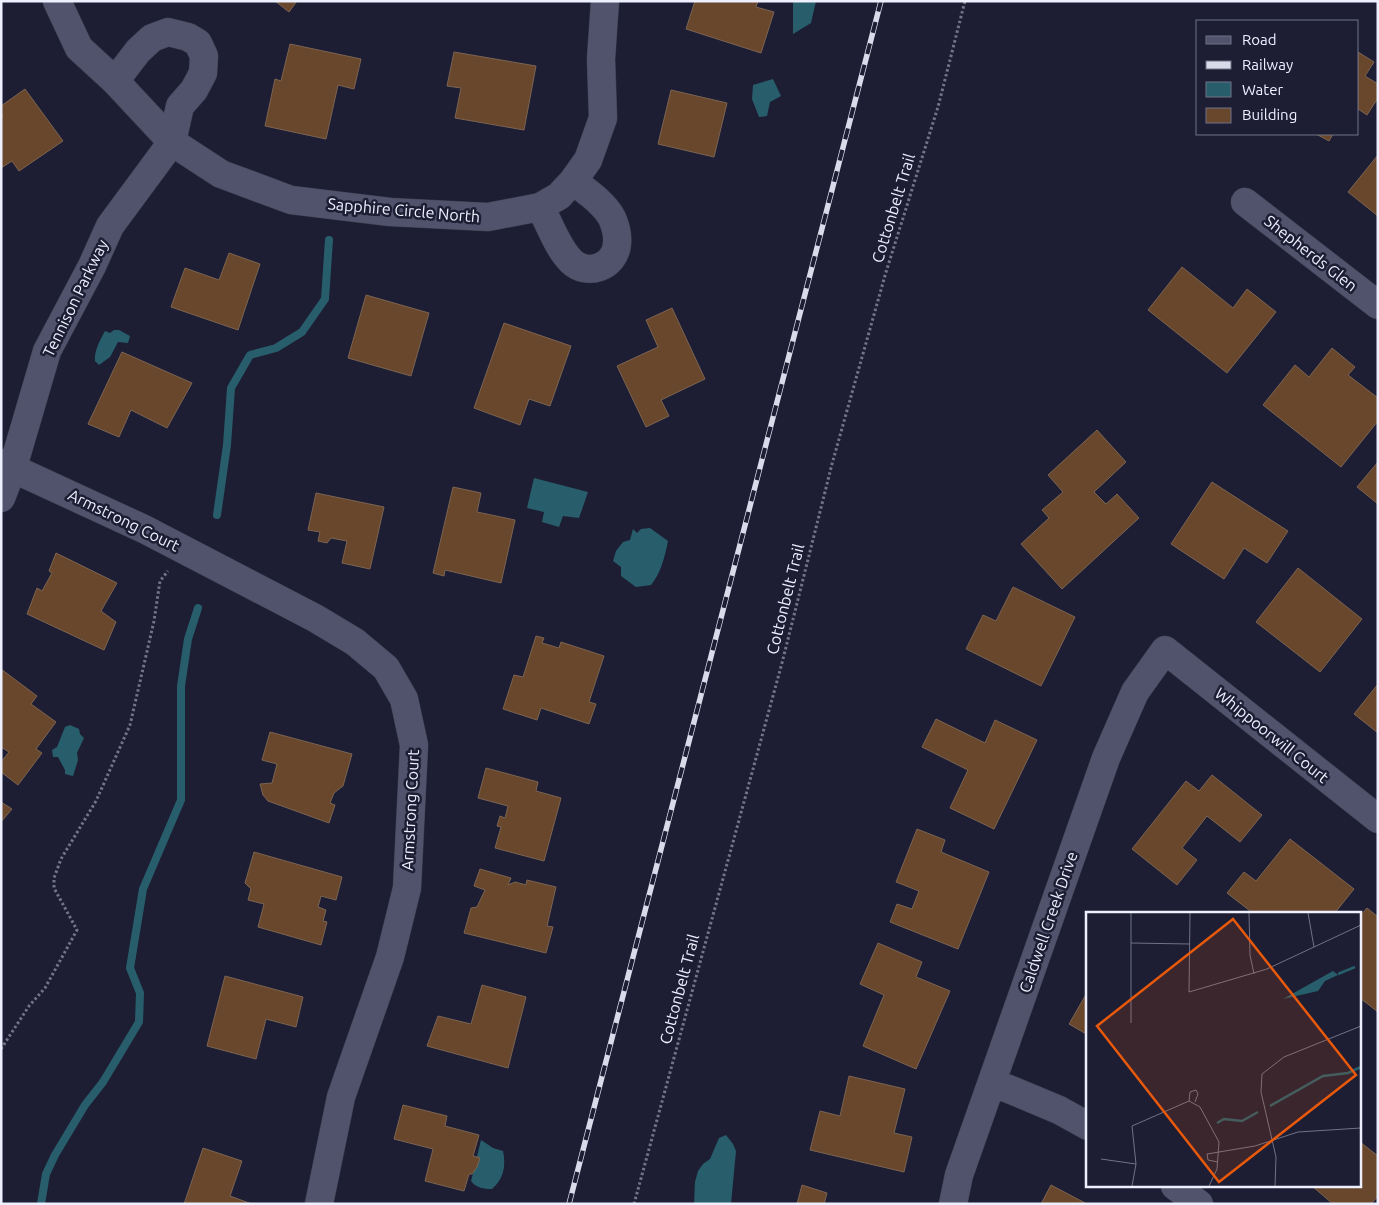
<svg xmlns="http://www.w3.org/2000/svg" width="1379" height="1205" font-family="Ubuntu,sans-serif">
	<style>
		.water { fill: #285e6b }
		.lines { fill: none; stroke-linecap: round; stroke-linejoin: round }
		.stream { stroke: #285e6b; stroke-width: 8 }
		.building { fill: #68472c; stroke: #7c6452 }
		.minor-casing { stroke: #3b3b4d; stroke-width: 29 }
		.path { stroke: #737487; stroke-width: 3; stroke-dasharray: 2.5 2.5; stroke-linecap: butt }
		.minor { stroke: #51536c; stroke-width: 28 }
		.rail-casing { stroke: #d9dbea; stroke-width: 5.5 }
		.rail { stroke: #1d1e34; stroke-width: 4; stroke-dasharray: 11; stroke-linecap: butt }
		.labels { text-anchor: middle; stroke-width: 5; stroke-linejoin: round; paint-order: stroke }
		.street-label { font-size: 16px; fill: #eef0ff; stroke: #1d1e34 }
		.inset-river { fill: none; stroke: #285e6b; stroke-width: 2.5 }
		.inset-road { fill: none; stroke: #717285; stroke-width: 1 }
		.view { fill: #e8590c; fill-opacity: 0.15; stroke: #e8590c; stroke-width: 2.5 }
		.inset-edge { fill: none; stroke: #eef0ff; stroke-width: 2.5 }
	</style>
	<rect width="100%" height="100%" fill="#1d1e34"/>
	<path class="water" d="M793,1h23l-5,22 -18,11z
		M773,79l8,17 -11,6 -3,14 -8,1 -7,-18 1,-14z
		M114,330h5l11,6 -2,7 -10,-1 -8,15 -11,8 -4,-4c-1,-10 5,-21 10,-30l5,2z
		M534,478l54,14 -9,26 -16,-2 -4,11 -17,-5 2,-10 -17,-4z
		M650,528l18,13c-3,15 -7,32 -17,44l-15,2 -15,-11v-9l-8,-6 3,-10 7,-9 7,-2 3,-11 4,4 4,-4z
		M70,725l9,4 1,5 4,4 -7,15 1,7 -5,16 -8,-2v-4l-7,-13h-5l-1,-7 5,-3 8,-20z
		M726,1135l7,9 3,7 -5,53h-37l1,-22 3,-11 5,-7 7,-5 9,-21z
		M481,1140l12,8 10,3c3,14 1,28 -11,38 -8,0 -16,-1 -21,-8z"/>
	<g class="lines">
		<path class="stream" d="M217,515l10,-70 4,-57 19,-33 26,-7 26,-16 23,-33 4,-59
			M41,1204l5,-30 9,-19 30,-50 18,-23 36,-60 1,-29 -10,-25 13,-79 38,-89v-114l7,-47 10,-31"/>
	</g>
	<path class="building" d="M275,1h22l-8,11z
		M695,1h63l-2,6 18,5 -13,41 -75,-24z
		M290,44l71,15 -7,30 -16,-4 -12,54 -61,-13 10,-47 6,2z
		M454,52l82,14 -12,64 -69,-12 6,-30 -14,-2z
		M1358,52l16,10 -9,14 13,8v14l-11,17 -9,-6z
		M25,89l38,52 -44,30 -7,-10 -11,7v-49l2,-2 -2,-4v-7z
		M671,90l56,13 -13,54 -56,-13z
		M1316,134h17l-4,7z
		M1378,155v61l-30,-24z
		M229,253l31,11 -22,66 -67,-23 14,-39 34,12z
		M1182,267l51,41 14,-19 29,23 -49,61 -79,-63z
		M366,295l63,18 -18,63 -63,-18z
		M672,308l33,71 -44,21 8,16 -23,11 -29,-61 41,-19 -12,-27z
		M504,323l67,23 -21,60 -21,-7 -9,26 -46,-17z
		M1332,348l23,19 -7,8 30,23v23l-37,46 -78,-62 32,-40 14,12z
		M122,352l70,31 -25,45 -36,-18 -12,27 -31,-13z
		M1097,430l29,32 -32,30 12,12 11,-10 22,24 -77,71 -41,-45 28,-26 -7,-8 21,-18 -15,-17z
		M1378,462v42l-21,-17z
		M1212,482l76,49 -21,32 -23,-15 -20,31 -53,-35z
		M453,487l28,6 -4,19 38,8 -14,63 -56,-13 -1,6 -11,-3z
		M316,493l68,14 -14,62 -28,-6 5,-22 -16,-3 -4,5 -9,-2 2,-9 -12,-2z
		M56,553l61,30 -16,28 15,11 -12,28 -77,-36 10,-26 5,3 10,-18 -3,-2z
		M1298,568l64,51 -42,53 -64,-50z
		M1013,587l62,30 -34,69 -75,-37 17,-34 13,6z
		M536,636l8,2 -2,5 17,5 2,-6 43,14 -15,46 7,2 -7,20 -48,-16 -4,12 -34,-11 11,-34 9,2z
		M1,669l36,27 -6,8 25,18 -20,27 6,4 -24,32 -17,-13v-10l8,-10 -8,-5z
		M1378,684v49l-24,-19z
		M936,719l49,24 10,-23 42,20 -43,89 -44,-21 18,-38 -46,-23z
		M270,732l82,22 -9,32 -9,7 -4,10 5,2 -6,18 -61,-22 -5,-6 -3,-11 12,-1 5,-19 -15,-4z
		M486,768l52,14 -2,9 25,7 -17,63 -49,-13 6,-21 -4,-1 3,-10 5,2 3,-12 -30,-8z
		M1212,775l50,40 -22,27 -33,-26 -25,32 15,12 -20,25 -45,-36 54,-68 13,10z
		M1,802l11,7 -11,13z
		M917,829l28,11 -4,12 48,20 -31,77 -68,-27 7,-18 15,5 7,-18 -23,-9z
		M1290,839l64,50 -20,25h-53l-2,-2 -2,2h-23l-27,-21 17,-21 12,9z
		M254,852l88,25 -6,23 -15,-4 -3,11 8,3 -3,11 4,1 -6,23 -63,-18 6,-23 -16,-4 3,-11 -6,-6z
		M480,869l31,9 -3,7 7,-3 11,3 1,-5 29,7 -9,39 6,1 -7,26 -82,-20 7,-25 6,-1 8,-17 -11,-4z
		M1367,908l11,9v95l-18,-14v-82z
		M878,943l44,19 -6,15 34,14 -34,78 -53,-23 21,-51 -24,-11z
		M225,976l78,21 -7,30 -30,-8 -10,40 -49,-13z
		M482,985l44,12 -18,71 -81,-22 11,-30 33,8z
		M1088,991v44l-19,-11z
		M849,1076l56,13 -11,44 18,4 -8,35 -94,-22 10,-39 20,5z
		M403,1105l44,11 -2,10 34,9 -6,21 7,2 -3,9 -5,7h-3l-5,17 -39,-10 8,-32 -39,-10z
		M1360,1142l18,14v40l-7,8h-38l-21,-18h48z
		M203,1148l39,13 -12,35 22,8h-68z
		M802,1185l25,8 -3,11h-27z
		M1051,1185l36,19h-46z"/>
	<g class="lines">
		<defs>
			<path id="minor" d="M57,1l22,47 36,33 57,61 49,32 70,26 99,12 98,5 52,-10 19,-11 14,-15 15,-21 15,-42 -2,-59 4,-58
				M1245,202l133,103
				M540,207c10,17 17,40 31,54 16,16 44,6 46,-17 1,-9 -1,-17 -5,-26 -8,-15 -26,-27 -39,-37
				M1,463l143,66 171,89 40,24 31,26 18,31 10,46 -7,143 -17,69 -49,140 -22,107
				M1,498l12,-31 34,-116 45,-85 18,-40 62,-84 8,-36 14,-16 9,-17 1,-17 -6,-13 -10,-6 -20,-5 -16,6 -14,13 -23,30
				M992,1082l67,28 29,16
				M1175,1186l24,18
				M953,1204l6,-29 147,-417 29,-66 30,-42 213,169"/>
		</defs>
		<use href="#minor" class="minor-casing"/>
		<path class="path" d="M1,1049l28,-43 16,-18 32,-58 -23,-42v-10l7,-19 35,-58 34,-76 24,-104 6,-40 8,-10
			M634,1204l148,-541 50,-199 54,-192 52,-165 27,-106"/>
		<use href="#minor" class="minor"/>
		<defs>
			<path id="rail" d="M569,1204l312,-1203"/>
		</defs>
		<use href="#rail" class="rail-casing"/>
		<use href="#rail" class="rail"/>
	</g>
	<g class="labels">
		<g class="street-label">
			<text transform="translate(893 208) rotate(-73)" y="6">Cottonbelt Trail</text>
			<text transform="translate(404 210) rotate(5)" y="6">Sapphire Circle North</text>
			<text transform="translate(1311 253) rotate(38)" y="6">Shepherds Glen</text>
			<text transform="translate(75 298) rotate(-64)" y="6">Tennison Parkway</text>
			<text transform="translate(124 520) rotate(26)" y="6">Armstrong Court</text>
			<text transform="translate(785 599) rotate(-76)" y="6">Cottonbelt Trail</text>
			<text transform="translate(1272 735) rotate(39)" y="6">Whippoorwill Court</text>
			<text transform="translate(410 810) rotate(-87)" y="6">Armstrong Court</text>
			<text transform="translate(1048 922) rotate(-71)" y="6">Caldwell Creek Drive</text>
			<text transform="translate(679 989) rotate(-75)" y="6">Cottonbelt Trail</text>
		</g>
	</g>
	<g transform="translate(1086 912)">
		<rect width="275" height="275" fill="#1d1e34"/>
		<path d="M247,59l5,4 -13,6 -7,10 -35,8z" fill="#285e6b"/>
		<path class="inset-river" d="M252,62l17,-7M184,194l53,-30 25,-3 13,-6M131,211l7,-4 18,2 16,-9"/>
		<path class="inset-road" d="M45,1v110M104,1l-1,79 78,-23 94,-44M163,1l1,42 4,19M222,1l6,34M45,31l59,1M103,189l1,-9 6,-2 2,4 -3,8M15,247l35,5M132,250l-10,-2 -1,-6 48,-8 43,-14 63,-4M46,274l4,-22 -4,-38 57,-25 11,6 19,35 -2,27 -8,17M189,274l1,-29 -15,-65 1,-18 22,-17 77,-31"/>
		<path class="view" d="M147,7l123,156 -137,107 -122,-156z"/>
		<rect width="275" height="275" class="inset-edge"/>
	</g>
	<rect width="1379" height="1205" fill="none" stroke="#eef0ff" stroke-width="5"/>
	<rect x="1196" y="20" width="162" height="115" fill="#1d1e34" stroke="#717285"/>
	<rect x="1206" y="36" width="25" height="8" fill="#51536c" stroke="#717285"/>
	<text x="1242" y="45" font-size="15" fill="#eef0ff">Road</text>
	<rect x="1206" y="61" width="25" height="8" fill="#d9dbea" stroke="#717285"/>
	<text x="1242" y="70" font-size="15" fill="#eef0ff">Railway</text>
	<rect x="1206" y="82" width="25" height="15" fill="#285e6b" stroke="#717285"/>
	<text x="1242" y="95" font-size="15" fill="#eef0ff">Water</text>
	<rect x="1206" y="108" width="25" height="15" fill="#68472c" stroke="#717285"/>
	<text x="1242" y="120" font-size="15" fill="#eef0ff">Building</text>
</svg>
